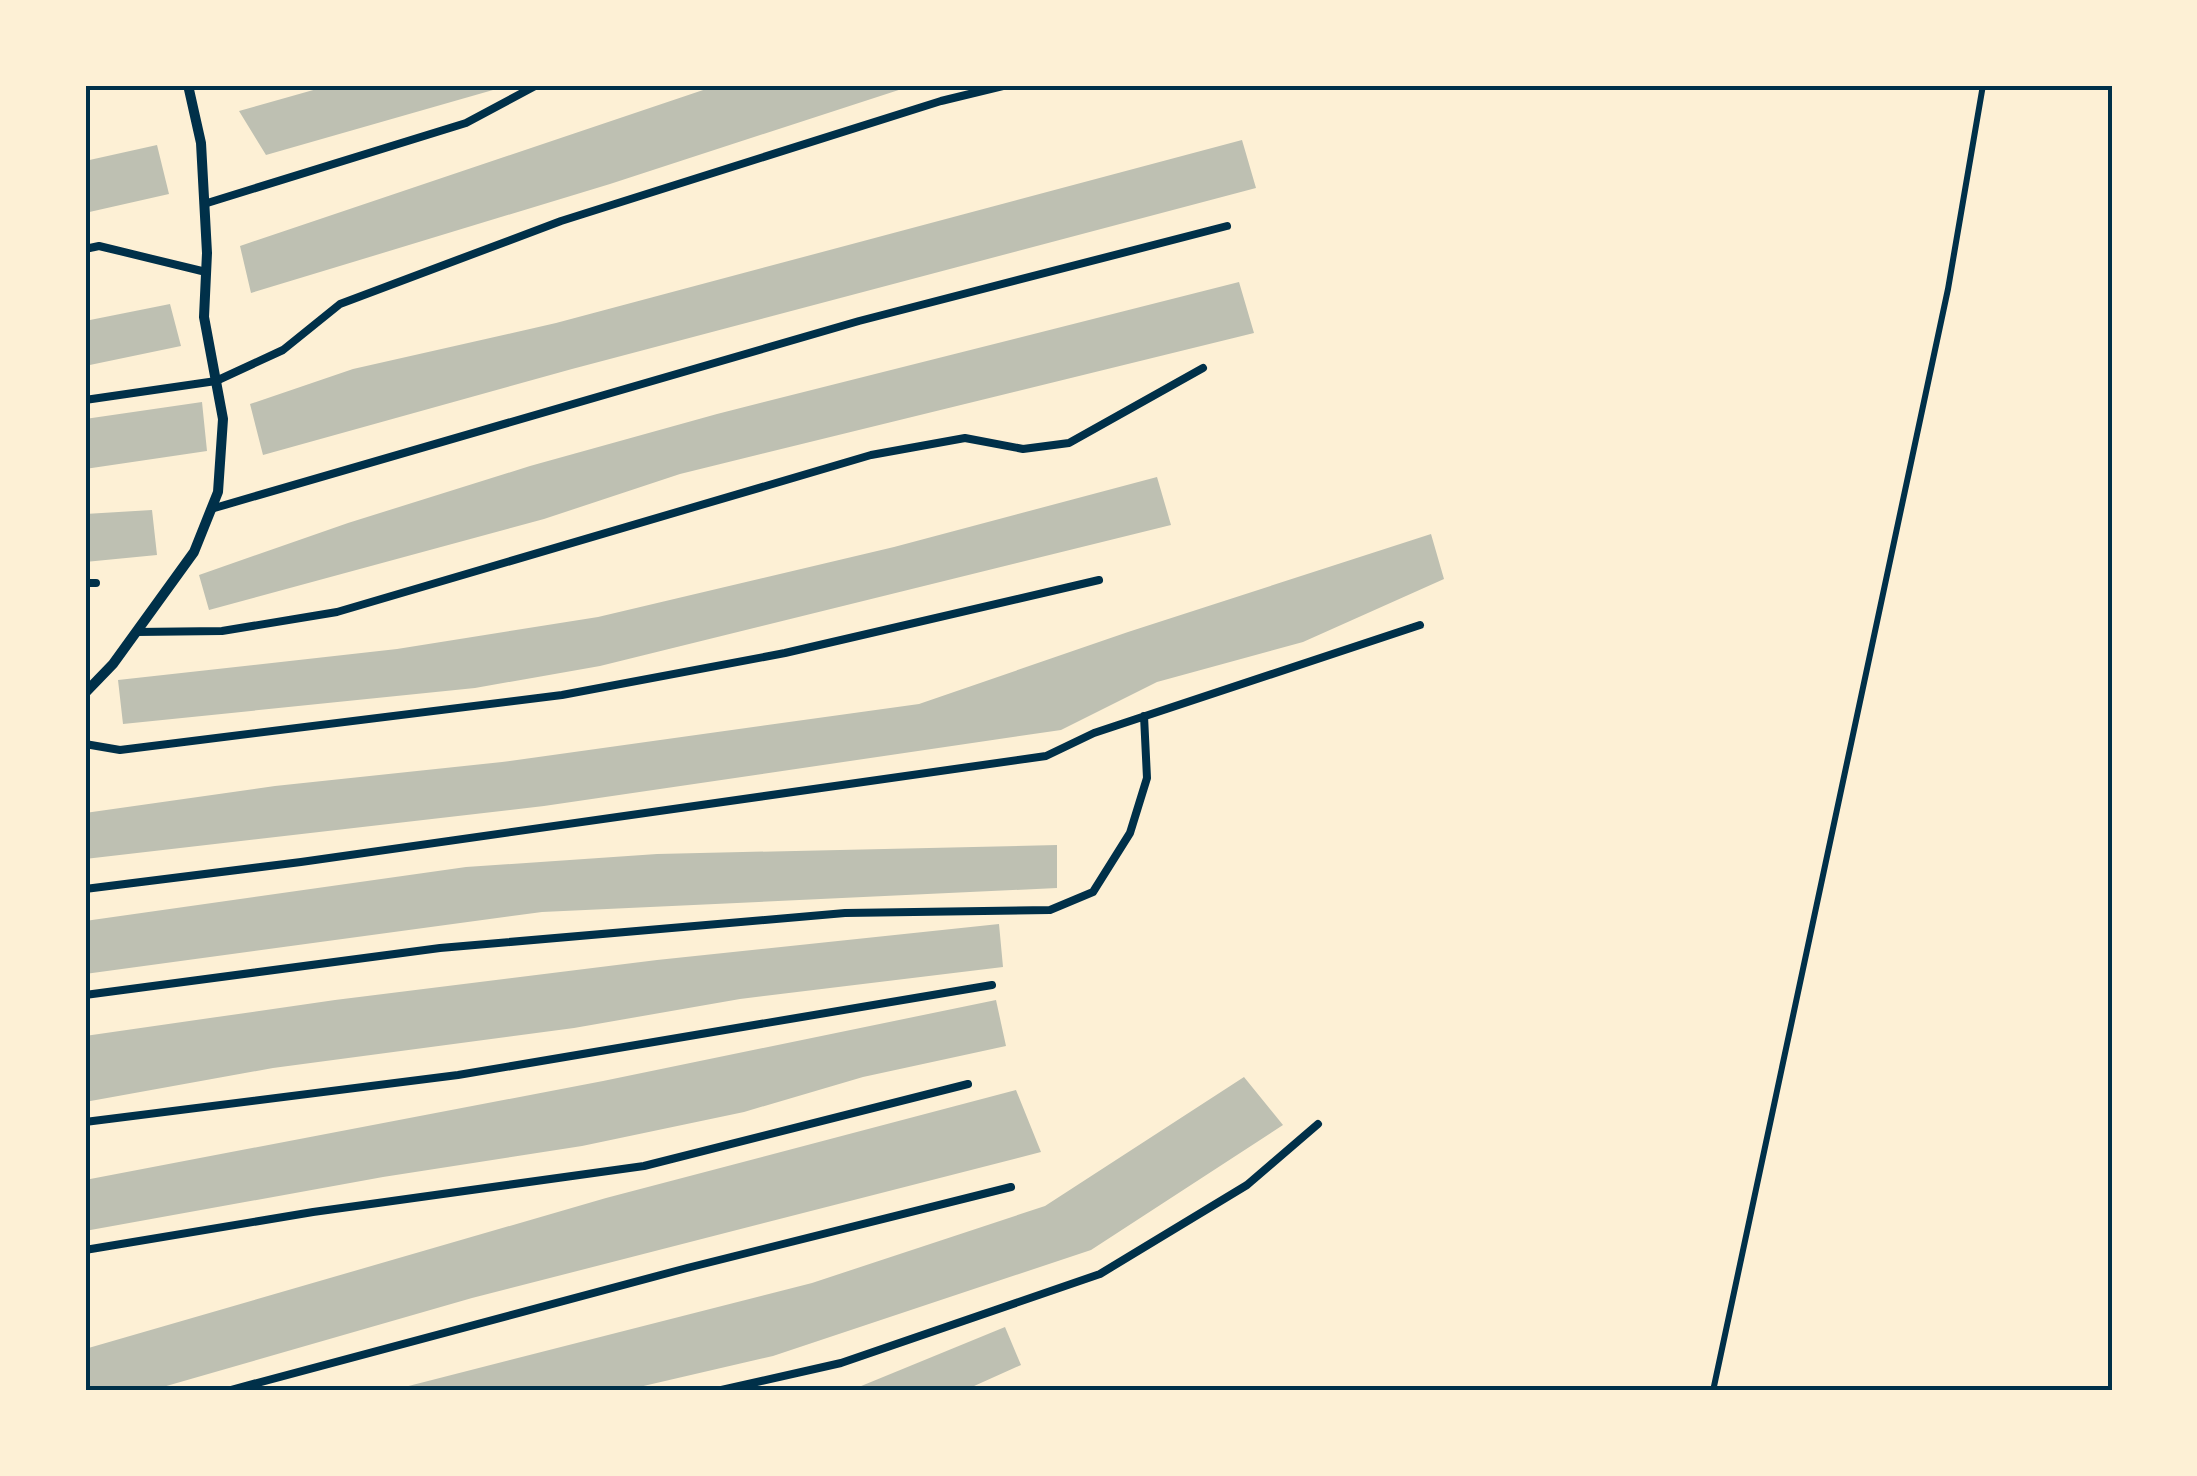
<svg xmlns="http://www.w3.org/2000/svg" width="2197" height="1476" font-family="Lora,serif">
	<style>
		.building { fill: #bec0b2 }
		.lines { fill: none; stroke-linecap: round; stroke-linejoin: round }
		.path { stroke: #003049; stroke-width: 6 }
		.service { stroke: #003049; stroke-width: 8 }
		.minor { stroke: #003049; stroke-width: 10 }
		.neatline { fill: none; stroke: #003049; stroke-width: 4 }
	</style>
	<rect width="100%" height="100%" fill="#fdf0d5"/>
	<path class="building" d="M331,85h161l1,5 -227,65 -27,-44z
		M718,85l193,1 -301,98 -359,109 -11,-47z
		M1242,140l14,48 -684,181 -309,86 -13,-51 103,-35 203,-46z
		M157,145l12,49 -84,19v-52z
		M1239,282l15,51 -574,141 -136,45 -335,91 -10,-35 149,-52 182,-57 187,-52z
		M170,304l11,42 -96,20v-45z
		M202,402l5,49 -122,18v-50z
		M1157,477l14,48 -571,141 -125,22 -352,36 -5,-44 279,-31 201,-32 296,-70z
		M152,510l5,45 -72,7v-48z
		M1431,534l13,45 -141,63 -146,40 -96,48 -517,76 -459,53v-46l190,-27 227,-24 417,-58 209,-72z
		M1057,845v43l-515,24 -457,62v-53l381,-54 191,-13z
		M999,924l4,43 -263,32 -166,29 -301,40 -188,34v-66l250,-36 322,-40z
		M996,1000l10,46 -143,31 -119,35 -162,34 -199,31 -298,54v-51l518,-99z
		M1244,1077l39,48 -192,125 -318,106 -151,35h-233l423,-108 233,-77z
		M1016,1090l25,62 -569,146 -323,93h-64v-42l521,-151z
		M1005,1327l16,38 -58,26h-114z"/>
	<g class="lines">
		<path class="path" d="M1713,1391l235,-1102 35,-204"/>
		<path class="service" d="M204,204l262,-81 71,-38
			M85,249l14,-3 107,26
			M85,400l131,-19 67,-31 57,-46 221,-83 380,-120 66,-16
			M211,509l648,-188 368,-95
			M85,583h11
			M136,632l86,-1 115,-19 534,-157 94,-17 58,11 46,-6 134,-75
			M85,744l35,6 442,-55 223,-42 314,-73
			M85,889l216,-27 745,-106 48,-23 326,-108
			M85,995l355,-47 405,-35 205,-3 43,-18 37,-59 17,-55 -3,-62
			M85,1122l373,-47 534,-90
			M85,1250l228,-38 331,-46 324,-82
			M227,1391l460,-123 324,-81
			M717,1391l124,-28 259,-89 147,-89 71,-61"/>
		<path class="minor" d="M85,693l28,-29 81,-112 24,-60 5,-73 -19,-102 3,-64 -6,-110 -13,-58"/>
	</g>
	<rect width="2197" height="1476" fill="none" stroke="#fdf0d5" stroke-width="175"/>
	<rect x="88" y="88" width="2022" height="1300" class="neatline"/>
</svg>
